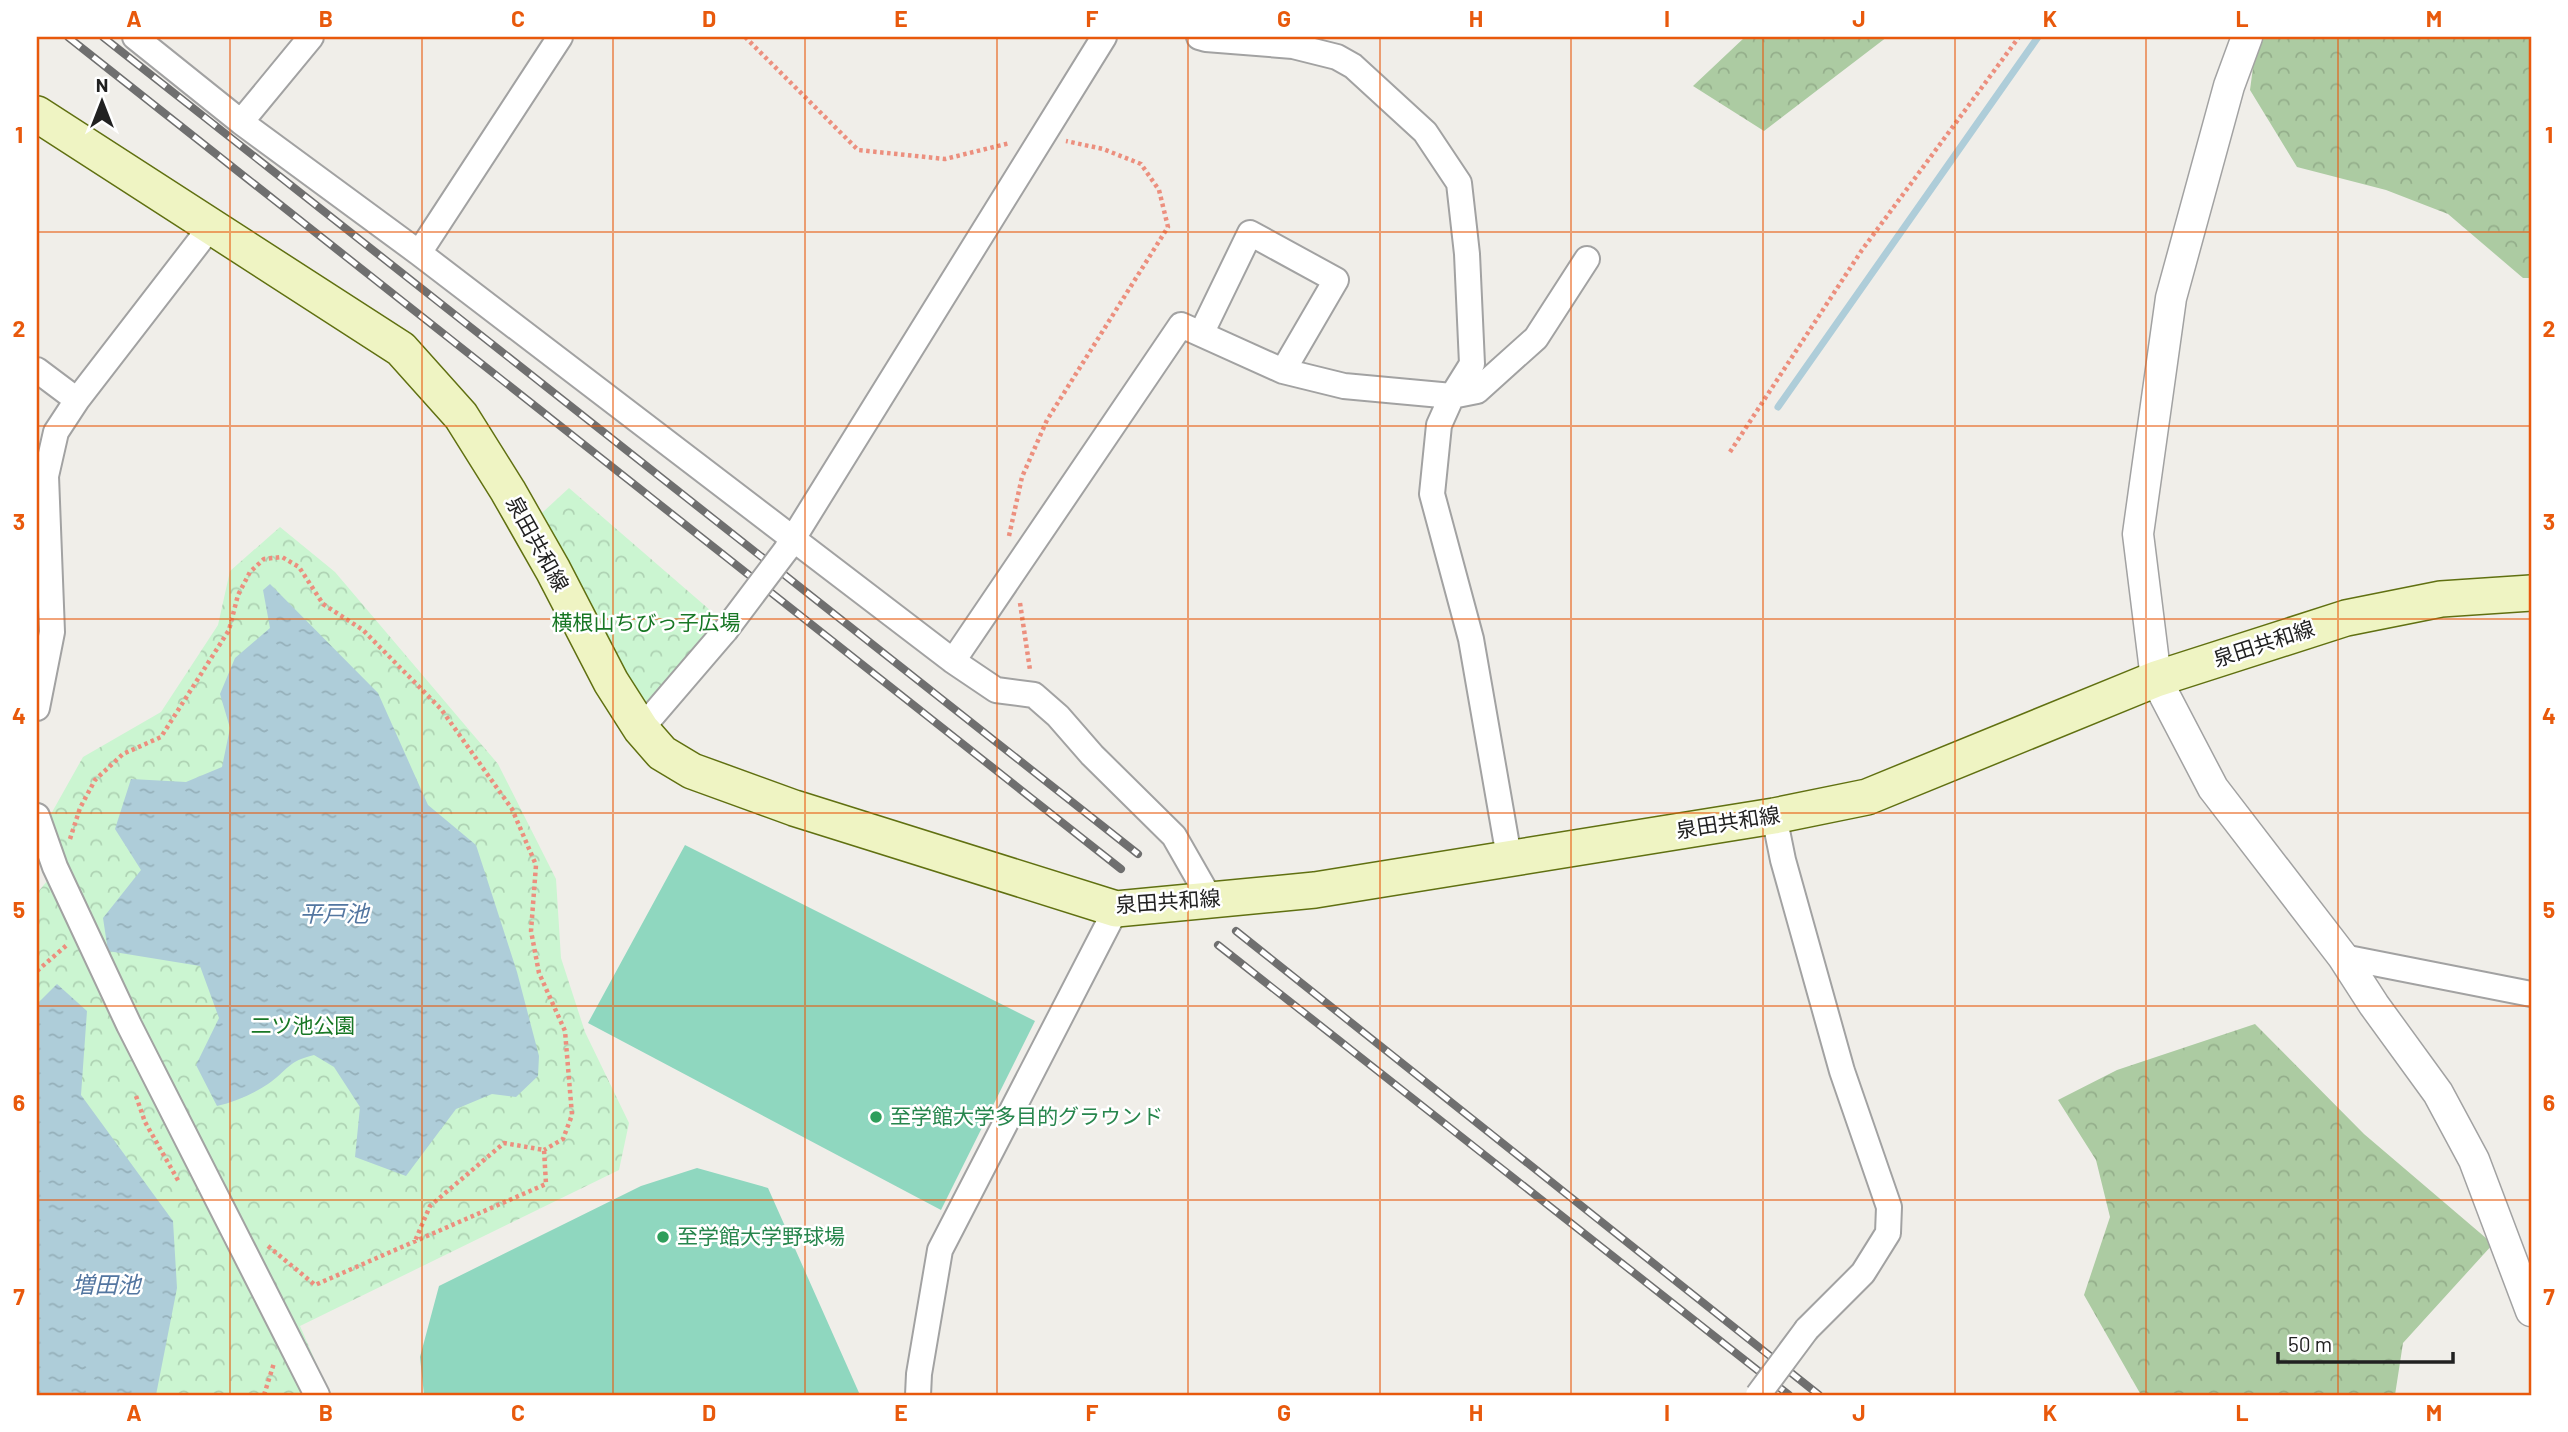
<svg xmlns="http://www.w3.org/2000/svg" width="2568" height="1432" font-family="Barlow,'Noto Sans JP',sans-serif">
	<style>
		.forest { fill: url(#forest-crowns) }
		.park { fill: url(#park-crowns) }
		.pitch { fill: #8fd7bf }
		.water { fill: url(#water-ripples) }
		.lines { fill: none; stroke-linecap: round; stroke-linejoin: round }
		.stream { stroke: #aecdd9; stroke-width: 7 }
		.minor-casing { stroke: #a2a2a2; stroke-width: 28 }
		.tertiary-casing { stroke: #a2a2a2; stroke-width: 33 }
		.secondary-casing { stroke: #607011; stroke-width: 38 }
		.path { stroke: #ec8f7e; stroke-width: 4.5; stroke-dasharray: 3.5 3.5; stroke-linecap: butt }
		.minor { stroke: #fff; stroke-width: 24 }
		.tertiary { stroke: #fff; stroke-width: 30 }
		.secondary { stroke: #eff4c3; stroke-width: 35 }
		.rail-casing { stroke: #6f6f6f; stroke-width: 8 }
		.rail { stroke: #fff; stroke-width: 5; stroke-dasharray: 16; stroke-linecap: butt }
		.minor-bridge-casing { stroke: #a2a2a2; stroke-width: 28; stroke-linecap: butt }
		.minor-bridge { stroke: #fff; stroke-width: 24 }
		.grid { fill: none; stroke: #e8590c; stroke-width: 2; stroke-opacity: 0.55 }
		.leisure-dot { fill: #2e9e5b; stroke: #fff; stroke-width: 2.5 }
		.labels { text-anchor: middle; stroke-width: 5; stroke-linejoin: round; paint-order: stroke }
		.street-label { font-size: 21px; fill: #212121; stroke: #fff }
		.park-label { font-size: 21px; fill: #187725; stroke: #fff }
		.leisure-label { font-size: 21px; fill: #27864d; stroke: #fff; text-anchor: start }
		.water-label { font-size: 23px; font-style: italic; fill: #5376a0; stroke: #fff }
		.neatline { fill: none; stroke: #e8590c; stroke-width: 2.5 }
		.grid-label { font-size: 23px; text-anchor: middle; font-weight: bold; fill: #e8590c }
	</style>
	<defs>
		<pattern id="forest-crowns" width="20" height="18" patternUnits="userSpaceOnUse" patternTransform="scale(1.75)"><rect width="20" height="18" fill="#accba2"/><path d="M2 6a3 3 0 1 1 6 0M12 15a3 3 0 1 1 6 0" fill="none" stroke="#94ae8b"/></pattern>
		<pattern id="park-crowns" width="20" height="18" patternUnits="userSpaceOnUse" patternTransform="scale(1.75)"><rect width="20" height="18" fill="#cbf5d1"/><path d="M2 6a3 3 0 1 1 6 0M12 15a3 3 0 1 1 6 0" fill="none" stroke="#aed2b3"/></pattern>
		<pattern id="water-ripples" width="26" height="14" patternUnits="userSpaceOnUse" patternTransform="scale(1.75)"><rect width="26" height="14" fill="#aecdd9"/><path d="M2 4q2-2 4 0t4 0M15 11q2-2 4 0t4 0" fill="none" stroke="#95b0ba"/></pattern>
	</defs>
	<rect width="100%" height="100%" fill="#f0eee9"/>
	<path class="forest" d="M1745,37h142l-123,94 -71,-45z
		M2257,37h274v241h-8l-75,-64 -62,-24 -89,-23 -47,-77z
		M2255,1024l109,110 129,110 -90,99 -8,52h-254l-57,-100 26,-78 -14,-57 -38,-60 59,-30z"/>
	<path class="park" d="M569,488l149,129 -79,99 -108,-193z
		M280,527l55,45 163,192 58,115 5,79 24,74 44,91 -10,47 -319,156 30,69h-293v-502l11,-13 3,-66 32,-57 78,-45 57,-87 12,-54z"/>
	<path class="pitch" d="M685,845l350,176 -94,189 -353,-187z
		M697,1168l71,20 92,207h-436l-4,-38 19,-71 202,-100z"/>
	<path class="water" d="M270,584l108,109 50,112 48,40 41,127 22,84 -1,20 -22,21 -24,-3 -36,15 -50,67 -51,-19 5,-50 -26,-40 -20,-12c-26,6 -26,15 -46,29 -15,10 -34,18 -51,22l-21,-41 23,-47 -19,-52 -92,-15 -5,-33 38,-48 -26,-41 16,-50 55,3 36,-15 8,-39 -10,-34 15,-36 35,-30 -7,-38z
		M57,984l30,27 -6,84 92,126 4,67 -21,107h-119v-391z"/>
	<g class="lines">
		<path class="stream" d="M1778,407l260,-370"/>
		<defs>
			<path id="minor" d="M135,37l106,85 178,131 534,408 43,29 38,5 24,21 34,39 82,81 36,63
				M1199,37l7,2 87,7 44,11 16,9 72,66 34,51 8,71 5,110 -20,32 -13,29 -7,69 39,145 38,218
				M241,122l70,-85
				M419,253l141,-216
				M1201,334l49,-101 86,47 -53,91
				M37,370l40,30
				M786,550l318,-513
				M953,661l228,-336 102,46 61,15 108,10 25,-5 59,-53 51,-79
				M37,708l15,-76 -6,-156 10,-44 21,-32 135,-175
				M641,729l84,-98
				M37,816l18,51 74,158 188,370
				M1774,816l9,44 59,211 47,136 -1,26 -25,40 -56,56
				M2343,957l188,37
				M918,1395l1,-21 21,-124 176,-341"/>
			<path id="tertiary" d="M2247,37l-18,49 -58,212 -33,236 18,145 57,109 130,169 31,48 64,88 36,67 57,151"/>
			<path id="secondary" d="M37,114l364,235 60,67 47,75 45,79 58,112 30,47 21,24 30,18 102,37 322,101 199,-19 459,-74 93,-19 289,-118 190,-61 95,-19 90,-6"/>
		</defs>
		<use href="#minor" class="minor-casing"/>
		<use href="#tertiary" class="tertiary-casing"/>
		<use href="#secondary" class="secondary-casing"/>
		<path class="path" d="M745,37l113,113 87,9 65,-16
			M1730,452l132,-202 157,-213
			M1009,536l13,-59 25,-57 121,-193 -9,-37 -18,-26 -38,-15 -37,-8
			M1020,603l10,67
			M70,839l10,-31 15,-28 28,-26 38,-17 68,-107 9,-35 12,-23 14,-13 18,-2 17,10 24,37 40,26 78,79 71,100 24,56 -5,66 8,42 26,58 7,84 -9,24 -19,11
			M37,971l31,-27
			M136,1096l9,26 34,60
			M268,1246l47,39 231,-101 -2,-34 -40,-7 -74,63 -15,35
			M264,1395l10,-32"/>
		<use href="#minor" class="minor"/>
		<use href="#tertiary" class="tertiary"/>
		<use href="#secondary" class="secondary"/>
		<defs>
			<path id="rail" d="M68,37l1053,832
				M103,37l1035,817
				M1236,931l583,464
				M1218,945l571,450"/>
		</defs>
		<use href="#rail" class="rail-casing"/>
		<use href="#rail" class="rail"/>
		<defs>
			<path id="minor-bridge" d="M725,631l61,-81
				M1758,1395l49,-66"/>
		</defs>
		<use href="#minor-bridge" class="minor-bridge-casing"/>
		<use href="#minor-bridge" class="minor-bridge"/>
	</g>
	<path class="grid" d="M230,37v1358M422,37v1358M613,37v1358M805,37v1358M997,37v1358M1188,37v1358M1380,37v1358M1571,37v1358M1763,37v1358M1955,37v1358M2146,37v1358M2338,37v1358M37,232h2494M37,426h2494M37,619h2494M37,813h2494M37,1006h2494M37,1200h2494"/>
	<g class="leisure-dot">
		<circle cx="876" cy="1117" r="7"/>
		<circle cx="663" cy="1237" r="7"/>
	</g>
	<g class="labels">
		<g class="street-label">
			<text transform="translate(537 544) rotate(61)" y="7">泉田共和線</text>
			<text transform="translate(2264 644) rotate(-18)" y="7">泉田共和線</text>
			<text transform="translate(1728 823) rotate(-9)" y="7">泉田共和線</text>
			<text transform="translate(1168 902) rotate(-4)" y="7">泉田共和線</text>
		</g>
		<g class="park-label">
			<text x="646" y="630">横根山ちびっ子広場</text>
			<text x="303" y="1033">二ツ池公園</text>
		</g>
		<g class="leisure-label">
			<text x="890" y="1124">至学館大学多目的グラウンド</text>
			<text x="677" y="1244">至学館大学野球場</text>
		</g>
		<g class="water-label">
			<text x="334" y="922">平戸池</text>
			<text x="106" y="1293">増田池</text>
		</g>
	</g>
	<rect width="2568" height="1432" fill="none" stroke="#ffffff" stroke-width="77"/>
	<g transform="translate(102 102)" stroke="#ffffff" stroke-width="5" paint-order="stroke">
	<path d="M0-5L12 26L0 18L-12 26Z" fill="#212121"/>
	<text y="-10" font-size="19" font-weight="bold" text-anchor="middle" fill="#212121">N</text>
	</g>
	<path d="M2278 1352v10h175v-10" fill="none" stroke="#212121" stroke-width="3.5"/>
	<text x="2288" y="1352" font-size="21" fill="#212121" stroke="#ffffff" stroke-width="5" paint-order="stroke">50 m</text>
	<rect x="38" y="38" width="2492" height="1356" class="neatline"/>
	<g class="grid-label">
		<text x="134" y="27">A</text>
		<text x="326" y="27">B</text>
		<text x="518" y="27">C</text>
		<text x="709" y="27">D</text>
		<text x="901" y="27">E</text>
		<text x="1092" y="27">F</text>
		<text x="1284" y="27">G</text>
		<text x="1476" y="27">H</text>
		<text x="1667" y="27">I</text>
		<text x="1859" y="27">J</text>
		<text x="2050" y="27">K</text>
		<text x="2242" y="27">L</text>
		<text x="2434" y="27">M</text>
		<text x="19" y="143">1</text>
		<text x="2549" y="143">1</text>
		<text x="19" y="337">2</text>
		<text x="2549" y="337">2</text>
		<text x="19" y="530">3</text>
		<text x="2549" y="530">3</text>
		<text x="19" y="724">4</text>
		<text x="2549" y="724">4</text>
		<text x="19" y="918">5</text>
		<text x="2549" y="918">5</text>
		<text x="19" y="1111">6</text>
		<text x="2549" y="1111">6</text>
		<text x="19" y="1305">7</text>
		<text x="2549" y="1305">7</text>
		<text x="134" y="1421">A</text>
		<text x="326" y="1421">B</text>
		<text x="518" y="1421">C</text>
		<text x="709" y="1421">D</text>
		<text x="901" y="1421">E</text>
		<text x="1092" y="1421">F</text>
		<text x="1284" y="1421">G</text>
		<text x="1476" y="1421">H</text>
		<text x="1667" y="1421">I</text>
		<text x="1859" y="1421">J</text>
		<text x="2050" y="1421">K</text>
		<text x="2242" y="1421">L</text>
		<text x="2434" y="1421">M</text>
	</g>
</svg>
